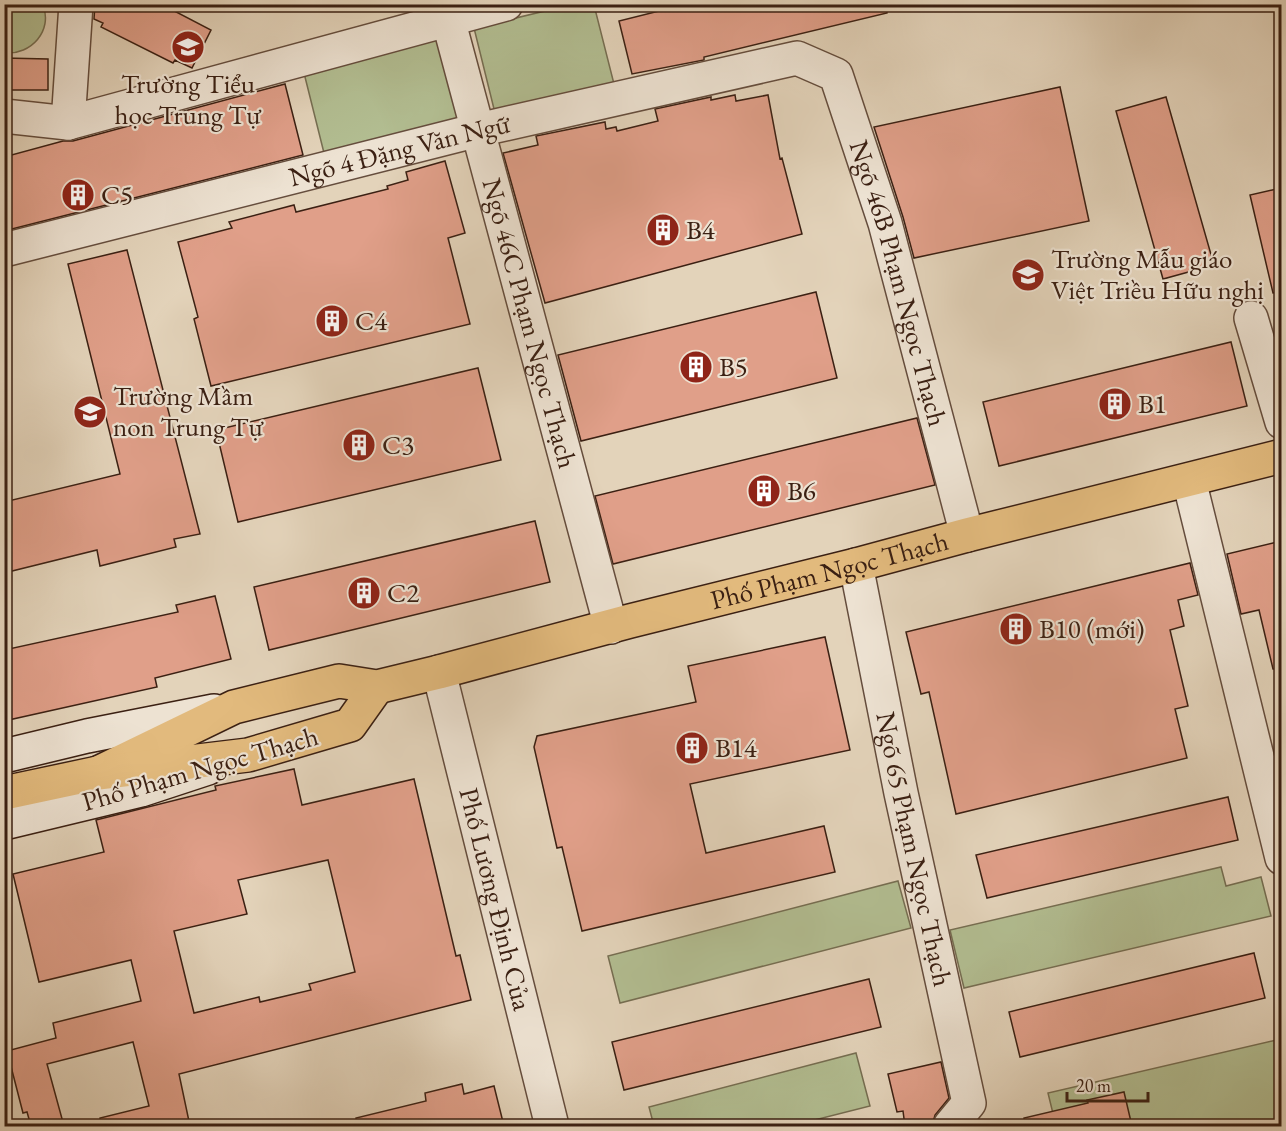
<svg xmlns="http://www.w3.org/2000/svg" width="1286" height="1131" font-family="'EB Garamond',serif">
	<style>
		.green { fill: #b2bd91; stroke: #766e52; stroke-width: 1.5 }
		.building { fill: #e09f89; stroke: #3b2013; stroke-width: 1.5; fill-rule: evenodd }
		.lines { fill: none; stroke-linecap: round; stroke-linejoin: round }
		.minor-casing { stroke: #654d3d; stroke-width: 36 }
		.tertiary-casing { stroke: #654d3d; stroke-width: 36 }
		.secondary-casing { stroke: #3b2013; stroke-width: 36 }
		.primary-casing { stroke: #3b2013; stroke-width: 36 }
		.minor { stroke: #ede2d2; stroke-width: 33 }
		.tertiary { stroke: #ede2d2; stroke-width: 33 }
		.secondary { stroke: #ede2d2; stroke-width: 33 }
		.primary { stroke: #e2ba7d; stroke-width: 33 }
		.labels { text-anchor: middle; stroke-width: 4.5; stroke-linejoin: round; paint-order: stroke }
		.poi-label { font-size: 27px; fill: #3b2013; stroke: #ede2d2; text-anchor: start }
		.street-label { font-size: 27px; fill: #3b2013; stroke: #ede2d2 }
	</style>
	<rect width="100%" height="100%" fill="#e3d3ba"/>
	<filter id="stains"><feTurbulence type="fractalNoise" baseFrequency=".00333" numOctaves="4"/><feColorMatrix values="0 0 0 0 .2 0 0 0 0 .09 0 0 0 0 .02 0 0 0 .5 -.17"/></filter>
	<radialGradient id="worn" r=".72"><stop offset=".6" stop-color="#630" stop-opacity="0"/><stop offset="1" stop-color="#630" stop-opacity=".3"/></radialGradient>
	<path class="green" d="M4,5h39c10,26 -12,50 -38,48z
		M570,5h24l20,79 -119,29 -21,-85z
		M439,39l21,81 -136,33 -20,-80z
		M1221,867l5,19 35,-9 10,39 -307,72 -14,-58z
		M898,881l13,47 -291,75 -12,-47z
		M1281,1039v87h-225l-8,-33z
		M856,1053l14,53 -79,20h-137l-5,-19z"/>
	<path class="building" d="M95,4h66l50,26 -19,38 -17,-8 -2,3 -72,-36 2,-4 -9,-4z
		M687,4h199l1,9 -183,44v3l-72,14 -13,-53z
		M4,58l44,1v31h-44z
		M285,84l18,71 -299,76v-74l59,-16h10z
		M1060,87l29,134 -175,37 -11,-41 -29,-90z
		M735,95l1,6 32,-6 12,64 2,-1 20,76 -257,69 -42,-150 35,-8 -2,-9 69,-14 1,7 10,-2 1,4 41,-10 -3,-12 56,-12v3z
		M1166,97l48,168 -51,14 -47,-168z
		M445,161l20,72 -17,5 22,86 -259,62 -17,-67 4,-2 -20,-75 54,-14 -3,-6 65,-17 2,7 92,-23 -1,-3 21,-6 -2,-8z
		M1281,188v104l-8,1 -23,-98z
		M127,250l73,284 -26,5 2,8 -76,19 -3,-16 -93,23v-71l116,-28 -52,-210z
		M816,292l21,86 -256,63 -23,-86z
		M1231,342l16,64 -248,60 -16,-64z
		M478,368l23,92 -263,62 -22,-92z
		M917,418l18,67 -322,79 -18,-68z
		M535,521l15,61 -281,68 -15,-63z
		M1281,541v128h-8l-14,-59 -18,4 -14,-60z
		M1190,563l8,32 -20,5 6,26 -14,4 18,76 -13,3 12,49 -231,56 -27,-122 -8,2 -15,-62z
		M215,596l16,63 -76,19 2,9 -153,34v-71l174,-38 -2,-7z
		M825,637l25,113 -160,34 16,69 118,-27 11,46 -253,59 -20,-84 -5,1 -23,-101 3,-11 159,-34 -8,-36z
		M294,769l8,36 112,-26 42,177 4,-1 11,45 -292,74 11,52h-89l-1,-8 49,-12 -16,-64 -86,22 17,62h-33l-4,-14 -4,1 -16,-62 49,-13 -3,-15 88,-22 -10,-41 -92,22 -26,-108 91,-22 -8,-32 120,-30 -1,-4zM328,860l27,112 -46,12 2,6 -51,12 -1,-5 -65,16 -20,-82 73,-17 -9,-34z
		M1228,797l10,43 -251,58 -11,-43z
		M1254,953l11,45 -245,59 -11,-45z
		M869,979l12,48 -257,63 -12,-48z
		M941,1062l8,36 -14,17 -3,11h-27l-2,-15 -6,1 -9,-38z
		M462,1084l2,10 30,-8 10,40h-147l-1,-8 70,-17 -1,-8z
		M1124,1092l8,34h-107l-1,-8 64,-15 -1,-3z"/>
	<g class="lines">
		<defs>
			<g id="minor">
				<path id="s1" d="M448,19l163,608"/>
				<path d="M4,116l64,7 438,-119"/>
				<path d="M68,123l8,-119"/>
				<path id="s2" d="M4,250l474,-120 319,-72 39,17 49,148 82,312"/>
				<path d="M1251,318l31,104"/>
				<path d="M1189,480l93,378"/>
				<path id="s3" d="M856,565l45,228 68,310 -19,23"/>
			</g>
			<g id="tertiary">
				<path id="s4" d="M439,672l113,454"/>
			</g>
			<path id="secondary" d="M4,756l83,-20 127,-25
				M4,823l137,-33 67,-22"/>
			<g id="primary">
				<path id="s5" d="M98,773l136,-66 105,-26 38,6 62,-15 191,-51 226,-56 111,-30 315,-79"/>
				<path d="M4,793l94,-20 150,-18 102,-30 27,-38"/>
			</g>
		</defs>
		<use href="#minor" class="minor-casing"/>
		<use href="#tertiary" class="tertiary-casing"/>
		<use href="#secondary" class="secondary-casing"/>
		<use href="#primary" class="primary-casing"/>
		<use href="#minor" class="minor"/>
		<use href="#tertiary" class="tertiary"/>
		<use href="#secondary" class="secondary"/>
		<use href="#primary" class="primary"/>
	</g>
	<defs>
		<symbol id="school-disc" viewBox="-11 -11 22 22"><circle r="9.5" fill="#8f2418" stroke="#ede2d2"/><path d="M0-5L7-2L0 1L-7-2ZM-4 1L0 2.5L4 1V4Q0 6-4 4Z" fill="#fff"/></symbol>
		<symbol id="building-disc" viewBox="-11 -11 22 22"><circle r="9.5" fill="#8f2418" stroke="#ede2d2"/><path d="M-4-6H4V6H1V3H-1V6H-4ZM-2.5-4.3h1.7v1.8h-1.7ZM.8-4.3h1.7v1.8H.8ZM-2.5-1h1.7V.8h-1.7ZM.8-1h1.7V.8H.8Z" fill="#fff"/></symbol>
	</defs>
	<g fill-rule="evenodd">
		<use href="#school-disc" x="169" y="28" width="38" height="38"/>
		<use href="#building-disc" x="59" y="176" width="38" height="38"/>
		<use href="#building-disc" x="644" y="211" width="38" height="38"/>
		<use href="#school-disc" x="1009" y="256" width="38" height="38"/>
		<use href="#building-disc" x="313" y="302" width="38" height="38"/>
		<use href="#building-disc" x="677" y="348" width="38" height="38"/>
		<use href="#building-disc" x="1096" y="385" width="38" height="38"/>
		<use href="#school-disc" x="71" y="393" width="38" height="38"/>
		<use href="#building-disc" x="340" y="426" width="38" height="38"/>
		<use href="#building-disc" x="745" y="472" width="38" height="38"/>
		<use href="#building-disc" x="345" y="574" width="38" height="38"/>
		<use href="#building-disc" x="997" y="610" width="38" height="38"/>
		<use href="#building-disc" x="673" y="729" width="38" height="38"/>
	</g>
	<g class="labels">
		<g class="poi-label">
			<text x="188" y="93" text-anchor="middle">Trường Tiểu<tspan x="188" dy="31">học Trung Tự</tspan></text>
			<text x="101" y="204">C5</text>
			<text x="686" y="239">B4</text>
			<text x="1051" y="268">Trường Mẫu giáo<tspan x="1051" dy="31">Việt Triều Hữu nghị</tspan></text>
			<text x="355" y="330">C4</text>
			<text x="719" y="376">B5</text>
			<text x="113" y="405">Trường Mầm<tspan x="113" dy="31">non Trung Tự</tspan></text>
			<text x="1138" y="413">B1</text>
			<text x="382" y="454">C3</text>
			<text x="787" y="500">B6</text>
			<text x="387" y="602">C2</text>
			<text x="1039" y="638">B10 (mới)</text>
			<text x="715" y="757">B14</text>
		</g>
		<g class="street-label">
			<text dy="9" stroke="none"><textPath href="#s2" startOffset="408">Ngõ 4 Đặng Văn Ngữ</textPath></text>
			<text dy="9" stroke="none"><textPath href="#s2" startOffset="1076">Ngõ 46B Phạm Ngọc Thạch</textPath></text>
			<text dy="9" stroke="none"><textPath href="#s1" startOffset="315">Ngõ 46C Phạm Ngọc Thạch</textPath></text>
			<text dy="9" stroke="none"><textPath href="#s5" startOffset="765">Phố Phạm Ngọc Thạch</textPath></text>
			<text transform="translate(200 769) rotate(-16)" y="9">Phố Phạm Ngọc Thạch</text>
			<text dy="9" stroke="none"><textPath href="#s3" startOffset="290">Ngõ 65 Phạm Ngọc Thạch</textPath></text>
			<text dy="9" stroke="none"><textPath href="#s4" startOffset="234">Phố Lương Định Của</textPath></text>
		</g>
	</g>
	<rect width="1286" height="1131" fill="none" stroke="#e3d3ba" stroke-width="24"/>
	<rect x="6" y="6" width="1274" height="1119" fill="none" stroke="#3b2013" stroke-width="3"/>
	<rect x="12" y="12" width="1262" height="1107" fill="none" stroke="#3b2013" stroke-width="1.5"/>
	<path d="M1067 1092v9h81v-9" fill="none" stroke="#3b2013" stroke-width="3"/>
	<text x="1076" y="1092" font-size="18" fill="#3b2013" stroke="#ede2d2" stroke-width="4.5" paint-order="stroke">20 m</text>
	<rect width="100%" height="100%" filter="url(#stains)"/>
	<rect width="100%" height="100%" fill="url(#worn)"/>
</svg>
